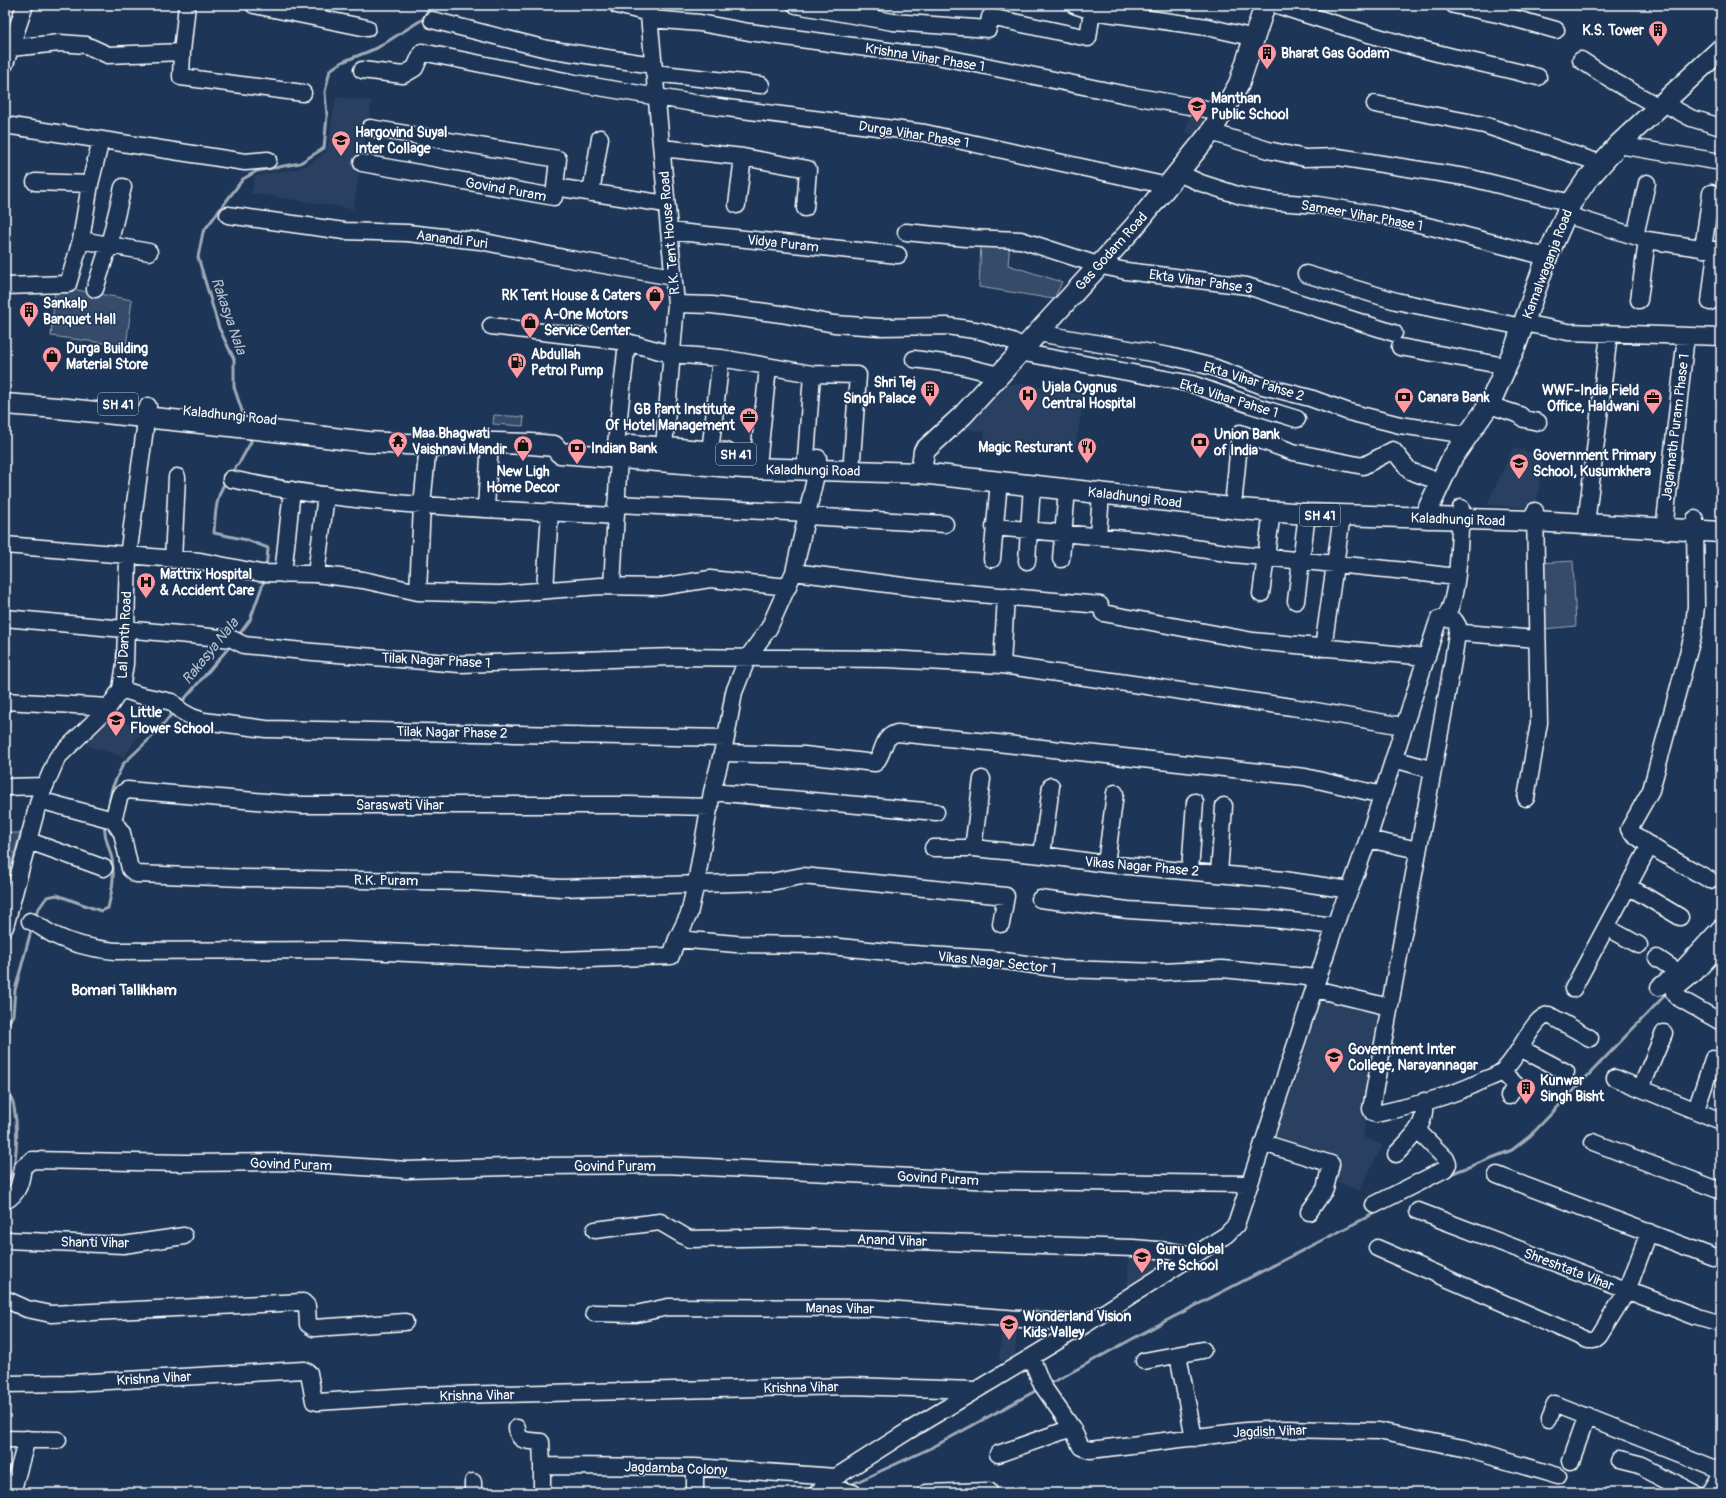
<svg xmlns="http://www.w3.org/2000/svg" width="1726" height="1498" font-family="Pangolin,sans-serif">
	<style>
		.built { fill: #2a4161 }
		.green { fill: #364b69; stroke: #9aa5b4 }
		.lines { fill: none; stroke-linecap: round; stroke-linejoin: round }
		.stream { stroke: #a0aab8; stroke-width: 3 }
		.minor-casing { stroke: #fff; stroke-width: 19 }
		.major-casing { stroke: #fff; stroke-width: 23 }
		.minor { stroke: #1d3557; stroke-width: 16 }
		.major { stroke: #1d3557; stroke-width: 20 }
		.labels { text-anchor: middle; stroke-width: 3; stroke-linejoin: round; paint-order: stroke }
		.shield { fill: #1d3557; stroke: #bbc2cd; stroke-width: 1 }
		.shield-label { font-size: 13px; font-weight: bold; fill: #fff }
		.poi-label { font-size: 14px; font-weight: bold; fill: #fff; stroke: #1d3557; text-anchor: start }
		.street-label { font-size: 14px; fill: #fff; stroke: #1d3557 }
		.water-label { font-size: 15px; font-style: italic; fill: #b8c0ca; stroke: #1d3557 }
		.neighbourhood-label { font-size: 15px; font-weight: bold; fill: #fff; stroke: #1d3557 }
	</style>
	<rect width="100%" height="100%" fill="#1d3557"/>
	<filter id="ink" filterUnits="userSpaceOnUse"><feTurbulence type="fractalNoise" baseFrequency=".025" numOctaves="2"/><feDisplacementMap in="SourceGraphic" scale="8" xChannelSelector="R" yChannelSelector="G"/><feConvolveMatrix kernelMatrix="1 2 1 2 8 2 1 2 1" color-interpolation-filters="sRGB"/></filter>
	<g filter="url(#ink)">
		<path class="built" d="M336,97l36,4 -19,108 -102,-16 4,-17 19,-4 23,-3 13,-5 17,-13z
			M1192,109l20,4 -13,22 -14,-2z
			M1023,384l62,11 -11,56 -90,-9 1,-10 -27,-4 42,-43z
			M1513,448l30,7 -7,53 -49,-3z
			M111,718l32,11 -19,28 -38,-12z
			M1321,996l64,14 -22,127 20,8 -24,46 -30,-13 4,-16 -64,-21z
			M1129,1252l55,4 -57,36z
			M1003,1321l15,1 -4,41 -5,2 -10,-6z"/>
		<path class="green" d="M1010,242l-2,23 54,17 -8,17 -75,-12 2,-44z
			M55,290h22l55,10 -6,46 -75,-10z
			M494,415l30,2 -1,9 -30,-2z
			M1573,561l3,65 -33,3 -3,-66z
			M5,833h15l-15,53z"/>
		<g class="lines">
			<path class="stream" d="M245,420l-11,-33v-28l-15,-31 -21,-71 5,-25 40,-53 14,-8 43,-8 24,-15 3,-32 -2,-24 5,-22 12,-8 35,-14 46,-29 8,-14
				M231,474l10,-14 10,-18 -2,-7
				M227,480c-11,14 -12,35 -13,53l33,7 21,8 -2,21
				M238,636l12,-16 15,-42
				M181,703l51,-59
				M107,813l5,-25 11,-24 35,-33 17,-21
				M35,918l2,-7 10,-14 10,-2 44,16 7,-3c4,-17 7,-32 4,-49 -3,-13 -9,-24 -7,-37
				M5,1029l8,-14 2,-25 17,-63
				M5,1084c3,8 8,15 9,23 4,20 5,63 -9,78
				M1448,1175l64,-25 18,-14 139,-145
				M1048,1385l108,-59 221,-114
				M848,1486l85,-39 106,-58"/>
			<defs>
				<path id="minor" d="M254,5l113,23
					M617,5l32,8
					M648,5l28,299 -13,155
					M796,5l97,17 95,7 2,-12 98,21 4,-27
					M1074,5l18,6 115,16 48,11
					M1277,5c57,19 114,37 172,51 30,7 59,13 89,21
					M1454,5l48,10 54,15
					M650,19l50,4 49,9 155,21 28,2 195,40 96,17
					M432,20l115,29 106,16
					M5,47l5,1 50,-5 26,2 22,10 74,-3 5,-47
					M182,52l-1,25 122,16
					M1581,60l32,21 46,26
					M5,64l20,-59
					M362,70l41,5 12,-7 7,-16 153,31 136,23 214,27 243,53
					M654,73l107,12
					M1663,103l28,15 30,9
					M1375,104l109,21 116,38
					M5,125l240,37 23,-2
					M370,128l188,31 -3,28
					M1211,132l57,18 37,8 33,-1 133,21 100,25
					M1618,145l103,17
					M662,148l81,9 65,12 -3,39
					M362,163l192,34 1,-10 111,17
					M1178,173l23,10 40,13 36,6 41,3 61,10 57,13 111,29
					M35,182l55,2
					M591,193l9,-55
					M737,205l6,-48
					M1564,214l83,26 74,11
					M228,215l116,16 63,2 73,8 84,17 109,19
					M669,231l229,24
					M906,232l60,6 55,2 77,25 28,6 121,15 147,47
					M1635,236l12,-53
					M81,240l68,12
					M1703,249l8,-56
					M1306,274l90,27 126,26
					M5,286l63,-2 13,-44 9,-56 11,-44
					M95,289l14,-44 14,-58
					M1639,300l8,-60
					M1710,302l6,-51
					M676,304l36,1 69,9 53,10 45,3 68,-1 34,5 31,10 12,6
					M1524,323l44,9 153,5
					M491,326l136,16 44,12 50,4 91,16 46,1 -6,84
					M1038,333l131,23 44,11 50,19 47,12 39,14 51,13 68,10
					M1400,347l105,19
					M1019,352l173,32 56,20 49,15
					M914,359l44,6 41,10
					M1489,405l31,10 4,4 14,3
					M616,444l11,-102
					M710,452l11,-94
					M759,456l9,-89
					M806,458l6,-84
					M231,479c126,28 256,29 384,37
					M1234,496l6,-63 53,19 70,14 30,-16 17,21 30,11
					M616,504l192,9
					M486,508l4,-66
					M807,516l138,8
					M1695,519l1,87 -3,29 -42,155 -22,39c9,13 64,41 81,51
					M1586,524l23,-190
					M994,527l154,14 85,13 173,17 50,6
					M1664,530l22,-194
					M1098,536l3,-43
					M5,545l195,16 60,12 56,1 47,6 55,12 82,2 100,-8 60,1 50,-8 78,8
					M992,559l7,-78
					M1061,559l6,-70
					M173,560l4,-83
					M1027,561l5,-76
					M794,572l140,18 166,15
					M283,574l9,-84
					M316,574l10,-79
					M612,586l7,-129
					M545,590l5,-78
					M418,592l4,-87 6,-60
					M1261,594l11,-83
					M1296,601l11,-87
					M1103,613l150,28 174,16
					M5,618l227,21 12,6 69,7 147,12 214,-7 214,2 114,6 290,42 111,19
					M1445,618l10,3 3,5 -5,35 -82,448 2,4 3,1c36,-8 73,-17 106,-33 6,-3 14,-5 19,-9 17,-11 31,-56 48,-57l41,23
					M1464,633l72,6
					M1323,648l19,-132
					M1002,665l4,-69
					M121,689l18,6 33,7 9,9 11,6 12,4 62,8 460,9
					M5,701l104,6
					M722,753l82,2 71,8c10,-10 6,-26 22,-30l91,9 317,35 77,18
					M1394,759l39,11
					M5,787l40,-1
					M712,792l224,20
					M1526,798l13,-75 -4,-212
					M39,800l74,20
					M113,820l9,13 8,36 6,5 108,4 226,4 91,6 210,-6 31,-6 204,20 -5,28
					M113,820l7,-25 7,-5 175,15h327l81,2
					M1368,839l50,11
					M29,841l75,27
					M933,848h40l69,7 64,9 178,16 66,10
					M973,848l9,-69
					M1042,855l9,-69
					M1106,864l9,-71
					M1190,871l5,-69
					M1219,873l5,-67
					M1628,886l52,31
					M1040,899l88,11 145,9 62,7
					M30,921c10,4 15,10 24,14 18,9 41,14 61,16l228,-1 217,10 111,-4 6,-17 12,-25 7,-31 16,-91 14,-54 8,-46 14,-35 21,-29 25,-56 23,-102 1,-12
					M5,927l34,-127 18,-42 52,-51 12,-18 4,-25 3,-108 20,-150
					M1606,927l33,18
					M677,939l59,5 84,1 78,8 93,6 70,10 101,3 60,-3 95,9
					M1721,945l-26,28 -21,17v3l3,4 44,25
					M1657,958l21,14
					M1659,987l25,-20 37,-40
					M1315,989l74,18
					M1573,989l77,-144
					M1520,1048l46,24
					M1502,1072l14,13 -7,11
					M1615,1078l106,43
					M1641,1088l23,-55
					M1696,1110l17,-51
					M1593,1142l128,49
					M1263,1143l68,21 -6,25 -16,23
					M1396,1154c15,-16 31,-28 28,-53
					M1497,1175l224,85
					M5,1201c14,-7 16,-20 18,-34l9,-7 152,3 102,-1 121,8 135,-4 123,-1 328,16 257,3
					M1374,1205l71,-36 3,-5 -2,-5 -29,-29
					M1418,1211l279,106 24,7
					M595,1230l65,-8 29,17 103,-2 184,6 157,5 37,3 23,4
					M5,1240l118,5 61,-9
					M1377,1248l211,92h6l5,-4 28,-45 22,-59
					M5,1299l22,10 24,5 252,-12 4,4 1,18 6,4 91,-6
					M594,1313l42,1 32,-7 206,1 212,16
					M1178,1355l16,83
					M1031,1357l11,28 30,43 9,19 9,3 156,-19 36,-2 96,2 85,17 95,28
					M1144,1361l59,-11
					M5,1384l67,-1 232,-13 5,3 5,28 4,1 92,-6 440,-10 124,4
					M1549,1418l6,-14 166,66
					M517,1428c1,15 11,12 24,14l1,24
					M5,1439l53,1
					M998,1454l74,-26
					M1617,1460l24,6 53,27
					M1571,1461l16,-45
					M695,1467v26
					M830,1481l8,8 15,4
					M12,1493l15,-54
					M473,1493v-11
					M542,1493v-27l153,1 141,10
					M817,1493l19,-16 72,-46 178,-107 140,-89 10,-10 104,-314 10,-21 18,-51 69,-215 2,-5 6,-1c15,-22 14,-81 16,-110
					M926,1493l63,-2
					M1710,1493l11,-18"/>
				<path id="major" d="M5,404l52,4 173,18 138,16 75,4 10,-4 78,2 23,2 6,7 184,15 177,5 318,36 68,5 227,7 187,11
					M631,445l95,8
					M921,473l3,-22 39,-36 171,-188 77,-95 28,-48 26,-79
					M1427,518l2,-11 23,-49 37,-53 27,-60 31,-88 24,-54 15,-22 32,-36 103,-96"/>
			</defs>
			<use href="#minor" class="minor-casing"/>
			<use href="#major" class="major-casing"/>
			<use href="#minor" class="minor"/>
			<use href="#major" class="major"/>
		</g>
	</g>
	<defs>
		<symbol id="building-pin" viewBox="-11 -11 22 30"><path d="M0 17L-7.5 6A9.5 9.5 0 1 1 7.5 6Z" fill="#ff9aa2" stroke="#1d3557"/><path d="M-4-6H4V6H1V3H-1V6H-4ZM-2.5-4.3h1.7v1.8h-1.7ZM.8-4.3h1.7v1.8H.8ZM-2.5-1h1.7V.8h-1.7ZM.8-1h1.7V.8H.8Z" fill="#111"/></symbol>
		<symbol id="school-pin" viewBox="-11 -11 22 30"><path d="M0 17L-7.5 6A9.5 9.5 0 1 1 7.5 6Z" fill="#ff9aa2" stroke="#1d3557"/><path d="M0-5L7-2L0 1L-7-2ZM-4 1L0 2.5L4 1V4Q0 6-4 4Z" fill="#111"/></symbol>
		<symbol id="shop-pin" viewBox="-11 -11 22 30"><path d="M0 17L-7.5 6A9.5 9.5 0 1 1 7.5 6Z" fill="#ff9aa2" stroke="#1d3557"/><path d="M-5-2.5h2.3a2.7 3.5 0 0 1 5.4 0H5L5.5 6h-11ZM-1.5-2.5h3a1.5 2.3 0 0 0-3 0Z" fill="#111"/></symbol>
		<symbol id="fuel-pin" viewBox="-11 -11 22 30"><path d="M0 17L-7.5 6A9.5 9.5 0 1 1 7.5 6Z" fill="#ff9aa2" stroke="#1d3557"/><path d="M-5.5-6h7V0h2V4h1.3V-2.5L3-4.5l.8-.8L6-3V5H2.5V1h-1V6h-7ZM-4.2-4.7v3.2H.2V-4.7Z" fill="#111"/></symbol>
		<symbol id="hospital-pin" viewBox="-11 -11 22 30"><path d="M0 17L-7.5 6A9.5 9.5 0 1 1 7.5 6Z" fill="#ff9aa2" stroke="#1d3557"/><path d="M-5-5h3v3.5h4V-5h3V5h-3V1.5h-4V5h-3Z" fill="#111"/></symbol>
		<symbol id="bank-pin" viewBox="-11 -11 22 30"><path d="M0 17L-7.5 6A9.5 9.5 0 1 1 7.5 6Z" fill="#ff9aa2" stroke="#1d3557"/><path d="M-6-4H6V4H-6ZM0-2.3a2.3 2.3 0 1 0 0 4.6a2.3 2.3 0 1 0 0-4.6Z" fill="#111"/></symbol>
		<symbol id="office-pin" viewBox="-11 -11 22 30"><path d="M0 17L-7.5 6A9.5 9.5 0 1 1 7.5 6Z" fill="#ff9aa2" stroke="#1d3557"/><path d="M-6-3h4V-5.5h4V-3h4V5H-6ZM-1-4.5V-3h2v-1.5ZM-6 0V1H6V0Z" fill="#111"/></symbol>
		<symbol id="temple-pin" viewBox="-11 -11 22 30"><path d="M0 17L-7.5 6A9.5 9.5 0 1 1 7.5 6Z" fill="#ff9aa2" stroke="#1d3557"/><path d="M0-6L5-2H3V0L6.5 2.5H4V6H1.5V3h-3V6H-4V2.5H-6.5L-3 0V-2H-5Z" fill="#111"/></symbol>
		<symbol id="restaurant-pin" viewBox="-11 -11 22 30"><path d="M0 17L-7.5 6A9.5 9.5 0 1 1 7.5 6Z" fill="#ff9aa2" stroke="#1d3557"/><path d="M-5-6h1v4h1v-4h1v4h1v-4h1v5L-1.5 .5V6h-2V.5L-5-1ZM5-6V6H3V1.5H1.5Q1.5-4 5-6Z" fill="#111"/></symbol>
	</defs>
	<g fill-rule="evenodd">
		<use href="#building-pin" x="1647" y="19" width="22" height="30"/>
		<use href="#building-pin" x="1256" y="42" width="22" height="30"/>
		<use href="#school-pin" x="1186" y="95" width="22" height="30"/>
		<use href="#school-pin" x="330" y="129" width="22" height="30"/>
		<use href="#shop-pin" x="644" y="284" width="22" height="30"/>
		<use href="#building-pin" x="18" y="300" width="22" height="30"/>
		<use href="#shop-pin" x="519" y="311" width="22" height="30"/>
		<use href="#shop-pin" x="41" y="345" width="22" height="30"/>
		<use href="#fuel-pin" x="506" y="351" width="22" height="30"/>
		<use href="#building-pin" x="919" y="379" width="22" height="30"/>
		<use href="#hospital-pin" x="1017" y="384" width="22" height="30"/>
		<use href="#bank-pin" x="1393" y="386" width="22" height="30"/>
		<use href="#office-pin" x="1642" y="387" width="22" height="30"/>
		<use href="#office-pin" x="738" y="406" width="22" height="30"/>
		<use href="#temple-pin" x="387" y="430" width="22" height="30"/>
		<use href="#bank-pin" x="1189" y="431" width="22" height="30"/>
		<use href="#shop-pin" x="512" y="434" width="22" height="30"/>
		<use href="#restaurant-pin" x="1076" y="436" width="22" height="30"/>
		<use href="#bank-pin" x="566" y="437" width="22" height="30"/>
		<use href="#school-pin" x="1508" y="452" width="22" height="30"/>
		<use href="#hospital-pin" x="135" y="571" width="22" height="30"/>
		<use href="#school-pin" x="105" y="709" width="22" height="30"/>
		<use href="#school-pin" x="1323" y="1046" width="22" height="30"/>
		<use href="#building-pin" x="1515" y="1077" width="22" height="30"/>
		<use href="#school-pin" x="1131" y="1246" width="22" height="30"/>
		<use href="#school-pin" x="998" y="1313" width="22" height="30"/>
	</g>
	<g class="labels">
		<g class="shield">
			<rect x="98" y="393" width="40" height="22" rx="3"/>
			<rect x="716" y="443" width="40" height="22" rx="3"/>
			<rect x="1300" y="504" width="40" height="22" rx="3"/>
		</g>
		<g class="shield-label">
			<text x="118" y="409">SH 41</text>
			<text x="736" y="459">SH 41</text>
			<text x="1320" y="520">SH 41</text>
		</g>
		<g class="poi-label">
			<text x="1644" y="35" text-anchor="end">K.S. Tower</text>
			<text x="1281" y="58">Bharat Gas Godam</text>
			<text x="1211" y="103">Manthan<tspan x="1211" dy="16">Public School</tspan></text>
			<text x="355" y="137">Hargovind Suyal<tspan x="355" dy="16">Inter Collage</tspan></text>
			<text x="641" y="300" text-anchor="end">RK Tent House &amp; Caters</text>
			<text x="43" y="308">Sankalp<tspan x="43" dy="16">Banquet Hall</tspan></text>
			<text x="544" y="319">A-One Motors<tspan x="544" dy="16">Service Center</tspan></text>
			<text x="66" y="353">Durga Building<tspan x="66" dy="16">Material Store</tspan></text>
			<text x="531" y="359">Abdullah<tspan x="531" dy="16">Petrol Pump</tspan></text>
			<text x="916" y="387" text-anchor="end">Shri Tej<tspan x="916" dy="16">Singh Palace</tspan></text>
			<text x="1042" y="392">Ujala Cygnus<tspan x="1042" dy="16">Central Hospital</tspan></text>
			<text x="1639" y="395" text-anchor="end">WWF-India Field<tspan x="1639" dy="16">Office, Haldwani</tspan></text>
			<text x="1418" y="402">Canara Bank</text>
			<text x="735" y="414" text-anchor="end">GB Pant Institute<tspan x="735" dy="16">Of Hotel Management</tspan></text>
			<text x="412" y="438">Maa Bhagwati<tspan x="412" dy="16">Vaishnavi Mandir</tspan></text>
			<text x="1214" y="439">Union Bank<tspan x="1214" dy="16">of India</tspan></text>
			<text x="1073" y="452" text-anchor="end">Magic Resturant</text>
			<text x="591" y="453">Indian Bank</text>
			<text x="1533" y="460">Government Primary<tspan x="1533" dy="16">School, Kusumkhera</tspan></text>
			<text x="523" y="476" text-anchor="middle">New Ligh<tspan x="523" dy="16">Home Decor</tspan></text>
			<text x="160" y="579">Mattrix Hospital<tspan x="160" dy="16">&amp; Accident Care</tspan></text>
			<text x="130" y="717">Little<tspan x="130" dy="16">Flower School</tspan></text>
			<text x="1348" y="1054">Government Inter<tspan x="1348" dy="16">College, Narayannagar</tspan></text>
			<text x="1540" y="1085">Kunwar<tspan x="1540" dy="16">Singh Bisht</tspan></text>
			<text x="1156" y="1254">Guru Global<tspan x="1156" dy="16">Pre School</tspan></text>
			<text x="1023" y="1321">Wonderland Vision<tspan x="1023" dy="16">Kids Valley</tspan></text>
		</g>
		<g class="street-label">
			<text transform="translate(925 57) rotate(9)" y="5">Krishna Vihar Phase 1</text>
			<text transform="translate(914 134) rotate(9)" y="5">Durga Vihar Phase 1</text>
			<text transform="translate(506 189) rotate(10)" y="5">Govind Puram</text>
			<text transform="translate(1362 215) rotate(10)" y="5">Sameer Vihar Phase 1</text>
			<text transform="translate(669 233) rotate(-95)" y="5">R.K. Tent House Road</text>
			<text transform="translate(452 239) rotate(7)" y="5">Aanandi Puri</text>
			<text transform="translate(783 243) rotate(6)" y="5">Vidya Puram</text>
			<text transform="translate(1111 251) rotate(-48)" y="5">Gas Godam Road</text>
			<text transform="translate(1547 264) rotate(-69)" y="5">Kamalwaganja Road</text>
			<text transform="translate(1201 281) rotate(8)" y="5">Ekta Vihar Pahse 3</text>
			<text transform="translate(1254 381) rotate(17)" y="5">Ekta Vihar Pahse 2</text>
			<text transform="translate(1229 398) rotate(17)" y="5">Ekta Vihar Pahse 1</text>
			<text transform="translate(230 415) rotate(6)" y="5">Kaladhungi Road</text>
			<text transform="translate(1675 427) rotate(-83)" y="5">Jagannath Puram Phase 1</text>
			<text transform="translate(813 470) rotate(1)" y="5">Kaladhungi Road</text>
			<text transform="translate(1135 497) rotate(7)" y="5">Kaladhungi Road</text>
			<text transform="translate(1458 519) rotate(2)" y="5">Kaladhungi Road</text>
			<text transform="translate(124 635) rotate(-87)" y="5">Lal Danth Road</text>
			<text transform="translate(436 660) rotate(3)" y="5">Tilak Nagar Phase 1</text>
			<text transform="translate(452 732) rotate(1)" y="5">Tilak Nagar Phase 2</text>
			<text x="400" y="810">Saraswati Vihar</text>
			<text transform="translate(1142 866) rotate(5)" y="5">Vikas Nagar Phase 2</text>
			<text transform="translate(386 880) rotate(1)" y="5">R.K. Puram</text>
			<text transform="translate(997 962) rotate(6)" y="5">Vikas Nagar Sector 1</text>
			<text transform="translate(291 1164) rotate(2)" y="5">Govind Puram</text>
			<text x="615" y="1171">Govind Puram</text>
			<text transform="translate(938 1178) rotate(3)" y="5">Govind Puram</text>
			<text transform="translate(892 1240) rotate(2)" y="5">Anand Vihar</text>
			<text transform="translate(95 1242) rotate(1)" y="5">Shanti Vihar</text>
			<text transform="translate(1569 1269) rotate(21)" y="5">Shreshtata Vihar</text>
			<text transform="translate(840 1308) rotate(1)" y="5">Manas Vihar</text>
			<text transform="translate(154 1378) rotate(-3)" y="5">Krishna Vihar</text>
			<text transform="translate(801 1387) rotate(-1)" y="5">Krishna Vihar</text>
			<text transform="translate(477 1395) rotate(-1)" y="5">Krishna Vihar</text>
			<text transform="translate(1270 1431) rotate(-2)" y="5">Jagdish Vihar</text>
			<text transform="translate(676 1468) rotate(2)" y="5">Jagdamba Colony</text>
		</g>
		<g class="water-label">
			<text transform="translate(229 316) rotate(71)" y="5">Rakasya Nala</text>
			<text transform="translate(210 651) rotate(-51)" y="5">Rakasya Nala</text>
		</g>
		<g class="neighbourhood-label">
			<text x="124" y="995">Bomari Tallikham</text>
		</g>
	</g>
	<rect width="1726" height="1498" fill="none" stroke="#1d3557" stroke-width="20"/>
	<rect x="10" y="10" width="1706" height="1478" fill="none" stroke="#fff" stroke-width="1.5" filter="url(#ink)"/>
</svg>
